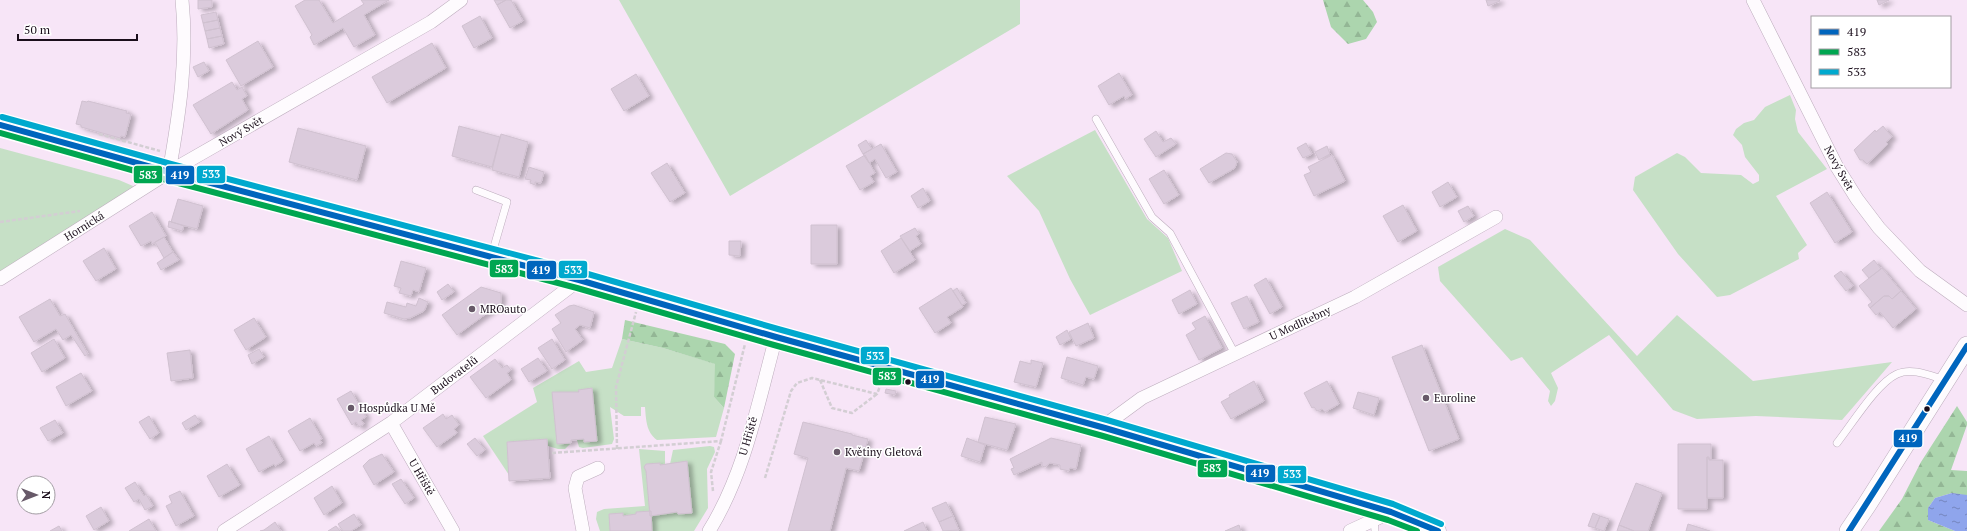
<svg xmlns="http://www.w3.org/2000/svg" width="1967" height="531" font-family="'PT Serif',serif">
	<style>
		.green { fill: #c6e0c6 }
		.forest { fill: url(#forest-firs) }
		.water { fill: url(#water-ripples) }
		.building { fill: #dbcbdc; stroke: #d0c1d0; filter: url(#shadow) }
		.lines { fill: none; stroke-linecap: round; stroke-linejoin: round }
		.service-casing { stroke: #bdadbd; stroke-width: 8 }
		.minor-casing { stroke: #bdadbd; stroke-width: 14 }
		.tertiary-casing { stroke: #bdadbd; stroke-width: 17 }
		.secondary-casing { stroke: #bdadbd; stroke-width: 20 }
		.path { stroke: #d3ced3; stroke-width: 2.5; stroke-dasharray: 4 2; stroke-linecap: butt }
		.service { stroke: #fefbfe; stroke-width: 7 }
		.minor { stroke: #fefbfe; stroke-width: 13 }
		.tertiary { stroke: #fefbfe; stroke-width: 16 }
		.secondary { stroke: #fefbfe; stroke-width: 19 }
		.bus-1-casing { stroke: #fff; stroke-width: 9 }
		.bus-2-casing { stroke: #fff; stroke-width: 9 }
		.bus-3-casing { stroke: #fff; stroke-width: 9 }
		.bus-1 { stroke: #0065bd; stroke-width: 6 }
		.bus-2 { stroke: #00a651; stroke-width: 6 }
		.bus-3 { stroke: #00a9ce; stroke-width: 6 }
		.poi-dot { fill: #675968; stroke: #fff; stroke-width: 1.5 }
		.bus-dot { fill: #1a0d1b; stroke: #fff; stroke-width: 1.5 }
		.labels { text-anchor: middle; stroke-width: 3; stroke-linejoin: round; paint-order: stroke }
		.street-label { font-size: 11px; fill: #1a0d1b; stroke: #fff }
		.poi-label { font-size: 11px; fill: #1a0d1b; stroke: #fff; text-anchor: start }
		.line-badge { stroke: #fff; stroke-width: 1.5 }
		.badge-label { font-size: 11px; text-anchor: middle; font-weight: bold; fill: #fff }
	</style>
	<defs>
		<pattern id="forest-firs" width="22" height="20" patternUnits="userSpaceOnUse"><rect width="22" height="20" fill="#acd5ae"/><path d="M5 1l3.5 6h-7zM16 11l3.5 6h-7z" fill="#93b695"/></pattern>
		<pattern id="water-ripples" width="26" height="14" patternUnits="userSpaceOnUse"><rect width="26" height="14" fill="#8fa5ec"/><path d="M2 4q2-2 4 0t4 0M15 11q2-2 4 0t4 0" fill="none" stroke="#7485be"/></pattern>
		<filter id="shadow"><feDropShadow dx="4.5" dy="2.5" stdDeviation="2" flood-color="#0004"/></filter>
	</defs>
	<rect width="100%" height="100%" fill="#f7e5f7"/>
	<path class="green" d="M619,0h401v24l-290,172z
		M1790,95l6,15 -1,9 3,13 29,37 -51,27 31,49 -9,8 1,6 -69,36 -13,2 -39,-43 -45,-64 2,-13 42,-24 8,4 16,16 40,2 12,9 6,-3v-6l-14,-18 -3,-12 -9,-10 3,-6 8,-6 10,-3 11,-13z
		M1095,130l52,89 21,19 14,33 -92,44 -20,-36 -31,-68 -32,-35z
		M0,148l119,32 14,6 -1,4 -132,83z
		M1505,229l25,11 107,116 40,-41 76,66 139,-19 -50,58 -86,-4 -59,3 -24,-9 -64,-75 -58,38 7,15 -3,13 -4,5 -3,-5 2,-10 -28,-34 -11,4 -71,-80 -2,-14z
		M622,339l41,9 53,16 -2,33 10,11 -8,29 -59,3c-11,-8 -11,-21 -12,-33h-4v9h-17l-14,-9 4,32 -2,5 -29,4 -4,-1 -2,-7h-6v3l-6,6h-7l-10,-3 -1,-7 -40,3 2,33 -26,-39 54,-34 -4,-14 46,-27 7,11 26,-4z
		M710,446l4,1 1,5 -8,17 1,39 -14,23h-94l-4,-12 1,-7 7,-3 41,-3 -6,-57 26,2v13h5l3,-14z"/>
	<path class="forest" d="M1323,0h40l10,12 4,10 -11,17 -18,5 -17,-17z
		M625,320l100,24 10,10 -11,54 -10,-11 1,-33 -52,-16 -41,-9z
		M1957,406l10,16v3l-16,45 16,1v25l-15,-3 -17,5 -7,10v12l27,11h-76l23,-32 19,-37z"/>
	<path class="water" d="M1952,493l15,2v36h-12l-27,-11v-12l7,-10z"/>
	<path class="building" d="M198,0h14v7l-14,2z
		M305,0h14l14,23 31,-19 -3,-4h28l-25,15 11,20 -21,12 -11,-19 -29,17 -4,-8 2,-2 -17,-29z
		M494,0h12l-9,5z
		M506,0h5l12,21 -13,7 -13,-23z
		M1486,0h13l1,1 -12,5z
		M1877,0h12l-10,5z
		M216,12l2,8 -15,3 -2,-8z
		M480,16l12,22 -18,10 -12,-22z
		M218,20l2,8 -15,3 -2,-8z
		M220,28l2,8 -15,3 -2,-8z
		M222,36l2,8 -15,4 -2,-9z
		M258,41l15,26 -32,19 -15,-26z
		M432,43l14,25 -59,35 -15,-26z
		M204,62l5,9 -11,6 -5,-10z
		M1119,73l13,22 -7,4 -1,-3 -15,9 -11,-19z
		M636,74l13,22 -25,15 -13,-22z
		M232,82l5,8 5,-3 5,9 -5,3 6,11 -37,24 -18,-29z
		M82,101l5,1 1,-1 39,10 -1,2 5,1 -6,23 -4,-1 -1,2 -39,-11v-2l-5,-1z
		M459,126l41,11 -8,30 -40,-11z
		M1883,126l9,11 -6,5 2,2 -21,20 -4,-4h-3l-6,-10 21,-20 1,2z
		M298,128l68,18 -9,34 -68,-18z
		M1156,131l7,11 8,-4 5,6 -20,13 -12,-18z
		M501,134l27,8 -9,35 -27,-7z
		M866,140l6,9 -9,5 -5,-9z
		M1306,143l6,11 -9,4 -6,-10z
		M881,144l16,28 -11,6 -11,-19 -6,4 -6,-9z
		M1327,146l3,8 -11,6 -4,-8z
		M1226,153l6,1 5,8 -2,6 -26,15 -9,-14z
		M865,155l10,18 -5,3 4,6 -14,8 -14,-24z
		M1332,155l13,26 -31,15 -10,-21 7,-3 -3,-5z
		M667,163l18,30 -15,9 -19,-29z
		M529,167l15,5 -3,11 -6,-1v3l-5,-2 1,-3 -6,-1z
		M1164,170l15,25 -15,9 -15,-25z
		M1448,182l9,15 -17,10 -8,-15z
		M923,188l7,13 -12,7 -7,-12z
		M1827,192l25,40 -17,11 -25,-40z
		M178,199l25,7 -6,23 -26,-7z
		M1403,205l14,26 -19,11 -15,-26z
		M1468,206l6,10 -10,6 -6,-11z
		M152,212l14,24 -14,8 -1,-3 -10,5 -12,-20z
		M169,221l15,5 -2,5 -14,-4z
		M811,225h26v39h-26z
		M915,228l4,6 -3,2 5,8 -11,7 -10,-15z
		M164,237l9,15 -9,6 -9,-16z
		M901,238l14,22 -21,13 -13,-22z
		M729,241h12l-1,15 -11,-1z
		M104,248l12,21 -20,12 -13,-20z
		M173,252l6,8 -18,10 -4,-7z
		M1874,260l7,9 -12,9 -7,-8z
		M401,261l25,7 -7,24 -6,-2 -2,6 -12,-3 2,-5 -7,-2z
		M1882,268l19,23 -9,8 -3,-3h-5l-14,12 -2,-3 4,-3 -13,-16z
		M1841,271l12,15 -7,5 -12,-15z
		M1266,278l16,29 -12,7 -16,-29z
		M448,284l6,8 -12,8 -5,-8z
		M481,287l20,6v10l-44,32 -15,-20z
		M951,288l12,19 -16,10 4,6 -16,10 -16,-25z
		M957,288l9,15 -4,2 -9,-14z
		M1190,290l7,14 -18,10 -7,-14z
		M1901,291l15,18 -23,19 -13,-16 -4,3 -6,-7 14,-12h5l3,3z
		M1247,296l12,26 -15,7 -13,-26z
		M419,298l9,4 -4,9 -14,7 -6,1 -20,-6 3,-11 19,5 1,-4 9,3z
		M50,299l10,17 5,-2 23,40 -3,2 -14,-21 -8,5 -7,-11 -22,13 -15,-25z
		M574,305l20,7 -4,16 -10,-3 -5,4 8,11 -17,12 -14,-23 9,-6 -6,-8 14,-9z
		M1205,316l17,32 -23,12 -13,-25 10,-6 -4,-6z
		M254,318l12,19 -20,13 -12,-20z
		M1088,323l6,15 -18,8 -7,-14z
		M1067,330l4,9 -11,6 -4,-8z
		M54,339l11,19 -23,14 -11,-19z
		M552,339l13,21 -13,9 -14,-21z
		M1422,345l37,94 -30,12 -37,-94z
		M259,349l5,8 -12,7 -4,-9z
		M190,350l3,28 -22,3 -4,-28z
		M1067,357l31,9 -4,13 -8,-2 -3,8 -22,-7z
		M538,358l9,13 -18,11 -8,-13z
		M495,359l7,9 5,-3 4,5 -4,3 4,7 -25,18 -16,-21z
		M1031,360l12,3 -7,24 -22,-5 6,-21 11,3z
		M81,373l11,18 -26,15 -10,-19z
		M1254,381l10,20 -33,18 -10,-17 9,-5 -1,-2z
		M1327,381l12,23 -14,8 -3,-3 -5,2 -3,-4 -2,1 -8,-15z
		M592,388l5,53 -13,1v-3l-13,1v3l-14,1 -5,-52h27l-1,-2z
		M886,389l10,2 -1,4 -10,-2z
		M351,391l15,26 -5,3 3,4 -5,3 -3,-5 -4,3 -15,-26z
		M1358,392l21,6 -5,17 -21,-7z
		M443,414l3,5 6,-4 7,10 -5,4 3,4 -20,14 -14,-19z
		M195,415l5,7 -14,8 -4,-7z
		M149,416l10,17 -9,6 -11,-17z
		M985,417l31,7 -9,26 -29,-8z
		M310,418l12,21 -2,1 2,3 -6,3 -2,-3 -14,8 -12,-20z
		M55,420l8,13 -15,8 -8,-13z
		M803,422l49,12v1l16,4 -9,32 -13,-3 -16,63h-42l20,-73 -14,-4z
		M269,436l14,25 -8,5 -1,-2 -15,8 -13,-23z
		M475,438l10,12 -8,6 -10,-12z
		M967,438l18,7 -5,17 -19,-6z
		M1051,438l30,7 -5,24 -6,-1 -1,3 -9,-2v-4l-10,-2 -5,4 -3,-1v-4l-28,13 -3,-6 3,-1 -4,-9z
		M547,439l3,39 -41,3 -2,-39z
		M1678,444h33v16l-4,-3v52h-29z
		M382,454l12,18 -20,13 -11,-19 6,-6z
		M1707,457h2v3h14v38h-16z
		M687,461l5,52 -14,1 -1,-2 -27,4 -4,-45 -2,-4 2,-3 14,-1v2z
		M227,464l13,21 -21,12 -12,-21z
		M401,479l13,19 -9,6 -13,-20z
		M135,482l9,14 2,-2 7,12 -8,4 -6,-11 -5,3 -9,-14z
		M1636,483l26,10 -14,38h-14l-15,-6z
		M332,486l10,17 -18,12 -10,-17z
		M180,491l14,25 -18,10 -10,-20 6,-3 -3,-7z
		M946,502l7,14 -14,6 -7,-14z
		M101,507l8,14 -15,9 -8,-14z
		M651,511l1,20h-42l-1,-17 14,-1v3l13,-2v-2z
		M1593,513l7,3 -5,12 -7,-2z
		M354,514l7,11 -10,6h-8l-5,-7z
		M953,516l6,14 -16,1 -4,-9z
		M1600,516l9,3 -5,12 -9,-3z
		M149,519l7,12h-27z
		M275,522l6,9h-21l4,-1z
		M923,522l4,9h-23z
		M1688,524l22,7h-24z
		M1239,525l2,6h-16z
		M1619,525l15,6h-17z
		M59,526l3,5h-12z
		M336,526l4,5h-12z"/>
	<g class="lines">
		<defs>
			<path id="service" d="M1096,119l56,98 18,16 65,121
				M476,190l31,12 -16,55
				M1837,443c15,-19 40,-60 60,-69 15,-7 34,2 48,6
				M1374,520l1,11"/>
			<path id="minor" d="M1753,0l84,167 20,32 22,29 41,43 47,34
				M169,172c10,-56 19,-114 13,-172
				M0,279l169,-107 262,-150 30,-22
				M391,423l62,108
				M1105,428l7,-8 30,-22 213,-101 141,-80
				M224,531l167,-108 188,-143
				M583,531l-8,-43 3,-11 20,-9
				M709,531c36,-58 49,-128 67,-194
				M1350,531l41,-19"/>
			<path id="tertiary" d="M0,125l169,47 410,108 197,57 329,91 286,84 47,19"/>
			<path id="secondary" d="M1849,531l17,-25 101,-160"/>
		</defs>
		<use href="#service" class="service-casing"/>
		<use href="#minor" class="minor-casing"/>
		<use href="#tertiary" class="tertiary-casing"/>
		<use href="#secondary" class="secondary-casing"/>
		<path class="path" d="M99,134l61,17
			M0,222l80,-11
			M820,380l12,28 20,5 25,-19
			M617,449l-1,-62 20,-75
			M552,453l169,-12 24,-97
			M765,478l26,-87 6,-8 15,-5 65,16 5,-13
			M713,491l-2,-19 10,-31"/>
		<use href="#service" class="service"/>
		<use href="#minor" class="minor"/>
		<use href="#tertiary" class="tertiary"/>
		<use href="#secondary" class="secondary"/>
		<defs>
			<path id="bus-1" d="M0,125l169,47 410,108 197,57 329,91 286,84 47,19
				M1849,531l118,-185"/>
			<path id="bus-2" d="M0,133l167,47 410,108 197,57 329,91 285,84 29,11"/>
			<path id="bus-3" d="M2,117l169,47 410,108 197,57 329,91 286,84 48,20"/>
		</defs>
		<use href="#bus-1" class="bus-1-casing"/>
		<use href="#bus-2" class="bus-2-casing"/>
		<use href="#bus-3" class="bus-3-casing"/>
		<use href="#bus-1" class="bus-1"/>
		<use href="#bus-2" class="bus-2"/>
		<use href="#bus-3" class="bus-3"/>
	</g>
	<g class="poi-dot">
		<circle cx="472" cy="309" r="4"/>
		<circle cx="1426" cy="398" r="4"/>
		<circle cx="351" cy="408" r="4"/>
		<circle cx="837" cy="452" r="4"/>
	</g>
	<g class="bus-dot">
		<circle cx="908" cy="382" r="3.5"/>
		<circle cx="1927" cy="409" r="3.5"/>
	</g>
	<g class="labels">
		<g class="street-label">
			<text transform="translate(241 131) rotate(-30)" y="4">Nový Svět</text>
			<text transform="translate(1839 168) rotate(61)" y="4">Nový Svět</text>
			<text transform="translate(84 226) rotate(-32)" y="4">Hornická</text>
			<text transform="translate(1300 323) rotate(-25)" y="4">U Modlitebny</text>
			<text transform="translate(454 375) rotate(-37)" y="4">Budovatelů</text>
			<text transform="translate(748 436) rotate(-74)" y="4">U Hřiště</text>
			<text transform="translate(422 477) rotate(60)" y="4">U Hřiště</text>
		</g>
		<g class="poi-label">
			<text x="480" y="313">MROauto</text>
			<text x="1434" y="402">Euroline</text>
			<text x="359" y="412">Hospůdka U Mě</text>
			<text x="845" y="456">Květiny Gletová</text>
		</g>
	</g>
	<g class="line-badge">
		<rect x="196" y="165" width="30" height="19" rx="4" fill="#00a9ce"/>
		<rect x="133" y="165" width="30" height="19" rx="4" fill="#00a651"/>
		<rect x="165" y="165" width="30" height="20" rx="4" fill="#0065bd"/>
		<rect x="489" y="259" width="30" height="19" rx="4" fill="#00a651"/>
		<rect x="558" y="260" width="30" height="19" rx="4" fill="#00a9ce"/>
		<rect x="526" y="260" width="31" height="20" rx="4" fill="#0065bd"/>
		<rect x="860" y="346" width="30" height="19" rx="4" fill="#00a9ce"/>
		<rect x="872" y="367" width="30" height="19" rx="4" fill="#00a651"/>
		<rect x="915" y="370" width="30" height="19" rx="4" fill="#0065bd"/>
		<rect x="1893" y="429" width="30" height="19" rx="4" fill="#0065bd"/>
		<rect x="1197" y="459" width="31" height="19" rx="4" fill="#00a651"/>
		<rect x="1245" y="464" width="31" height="19" rx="4" fill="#0065bd"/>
		<rect x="1277" y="465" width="30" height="19" rx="4" fill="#00a9ce"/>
	</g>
	<g class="badge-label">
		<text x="211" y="178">533</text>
		<text x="148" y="179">583</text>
		<text x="180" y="179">419</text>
		<text x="504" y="273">583</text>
		<text x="573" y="274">533</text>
		<text x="541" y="274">419</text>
		<text x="875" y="360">533</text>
		<text x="887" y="380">583</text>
		<text x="930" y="383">419</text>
		<text x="1908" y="442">419</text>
		<text x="1212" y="472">583</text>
		<text x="1260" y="477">419</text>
		<text x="1292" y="478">533</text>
	</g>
	<rect x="1811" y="16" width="140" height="72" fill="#ffffff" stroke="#a39ea4"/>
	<rect x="1819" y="29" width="20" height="6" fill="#0065bd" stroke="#a39ea4"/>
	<text x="1847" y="36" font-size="12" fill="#1a0d1b">419</text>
	<rect x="1819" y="49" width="20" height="6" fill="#00a651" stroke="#a39ea4"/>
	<text x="1847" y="56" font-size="12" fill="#1a0d1b">583</text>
	<rect x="1819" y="69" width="20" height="6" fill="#00a9ce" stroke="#a39ea4"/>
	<text x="1847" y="76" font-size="12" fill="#1a0d1b">533</text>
	<g transform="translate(36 495) rotate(90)"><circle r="19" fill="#ffffff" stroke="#a39ea4"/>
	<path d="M0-3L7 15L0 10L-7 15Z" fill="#675968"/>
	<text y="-6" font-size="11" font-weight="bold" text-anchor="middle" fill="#1a0d1b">N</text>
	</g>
	<path d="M18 34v6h119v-6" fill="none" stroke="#1a0d1b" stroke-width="2"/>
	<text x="24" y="34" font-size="12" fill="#1a0d1b" stroke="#ffffff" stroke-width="3" paint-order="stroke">50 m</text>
</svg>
